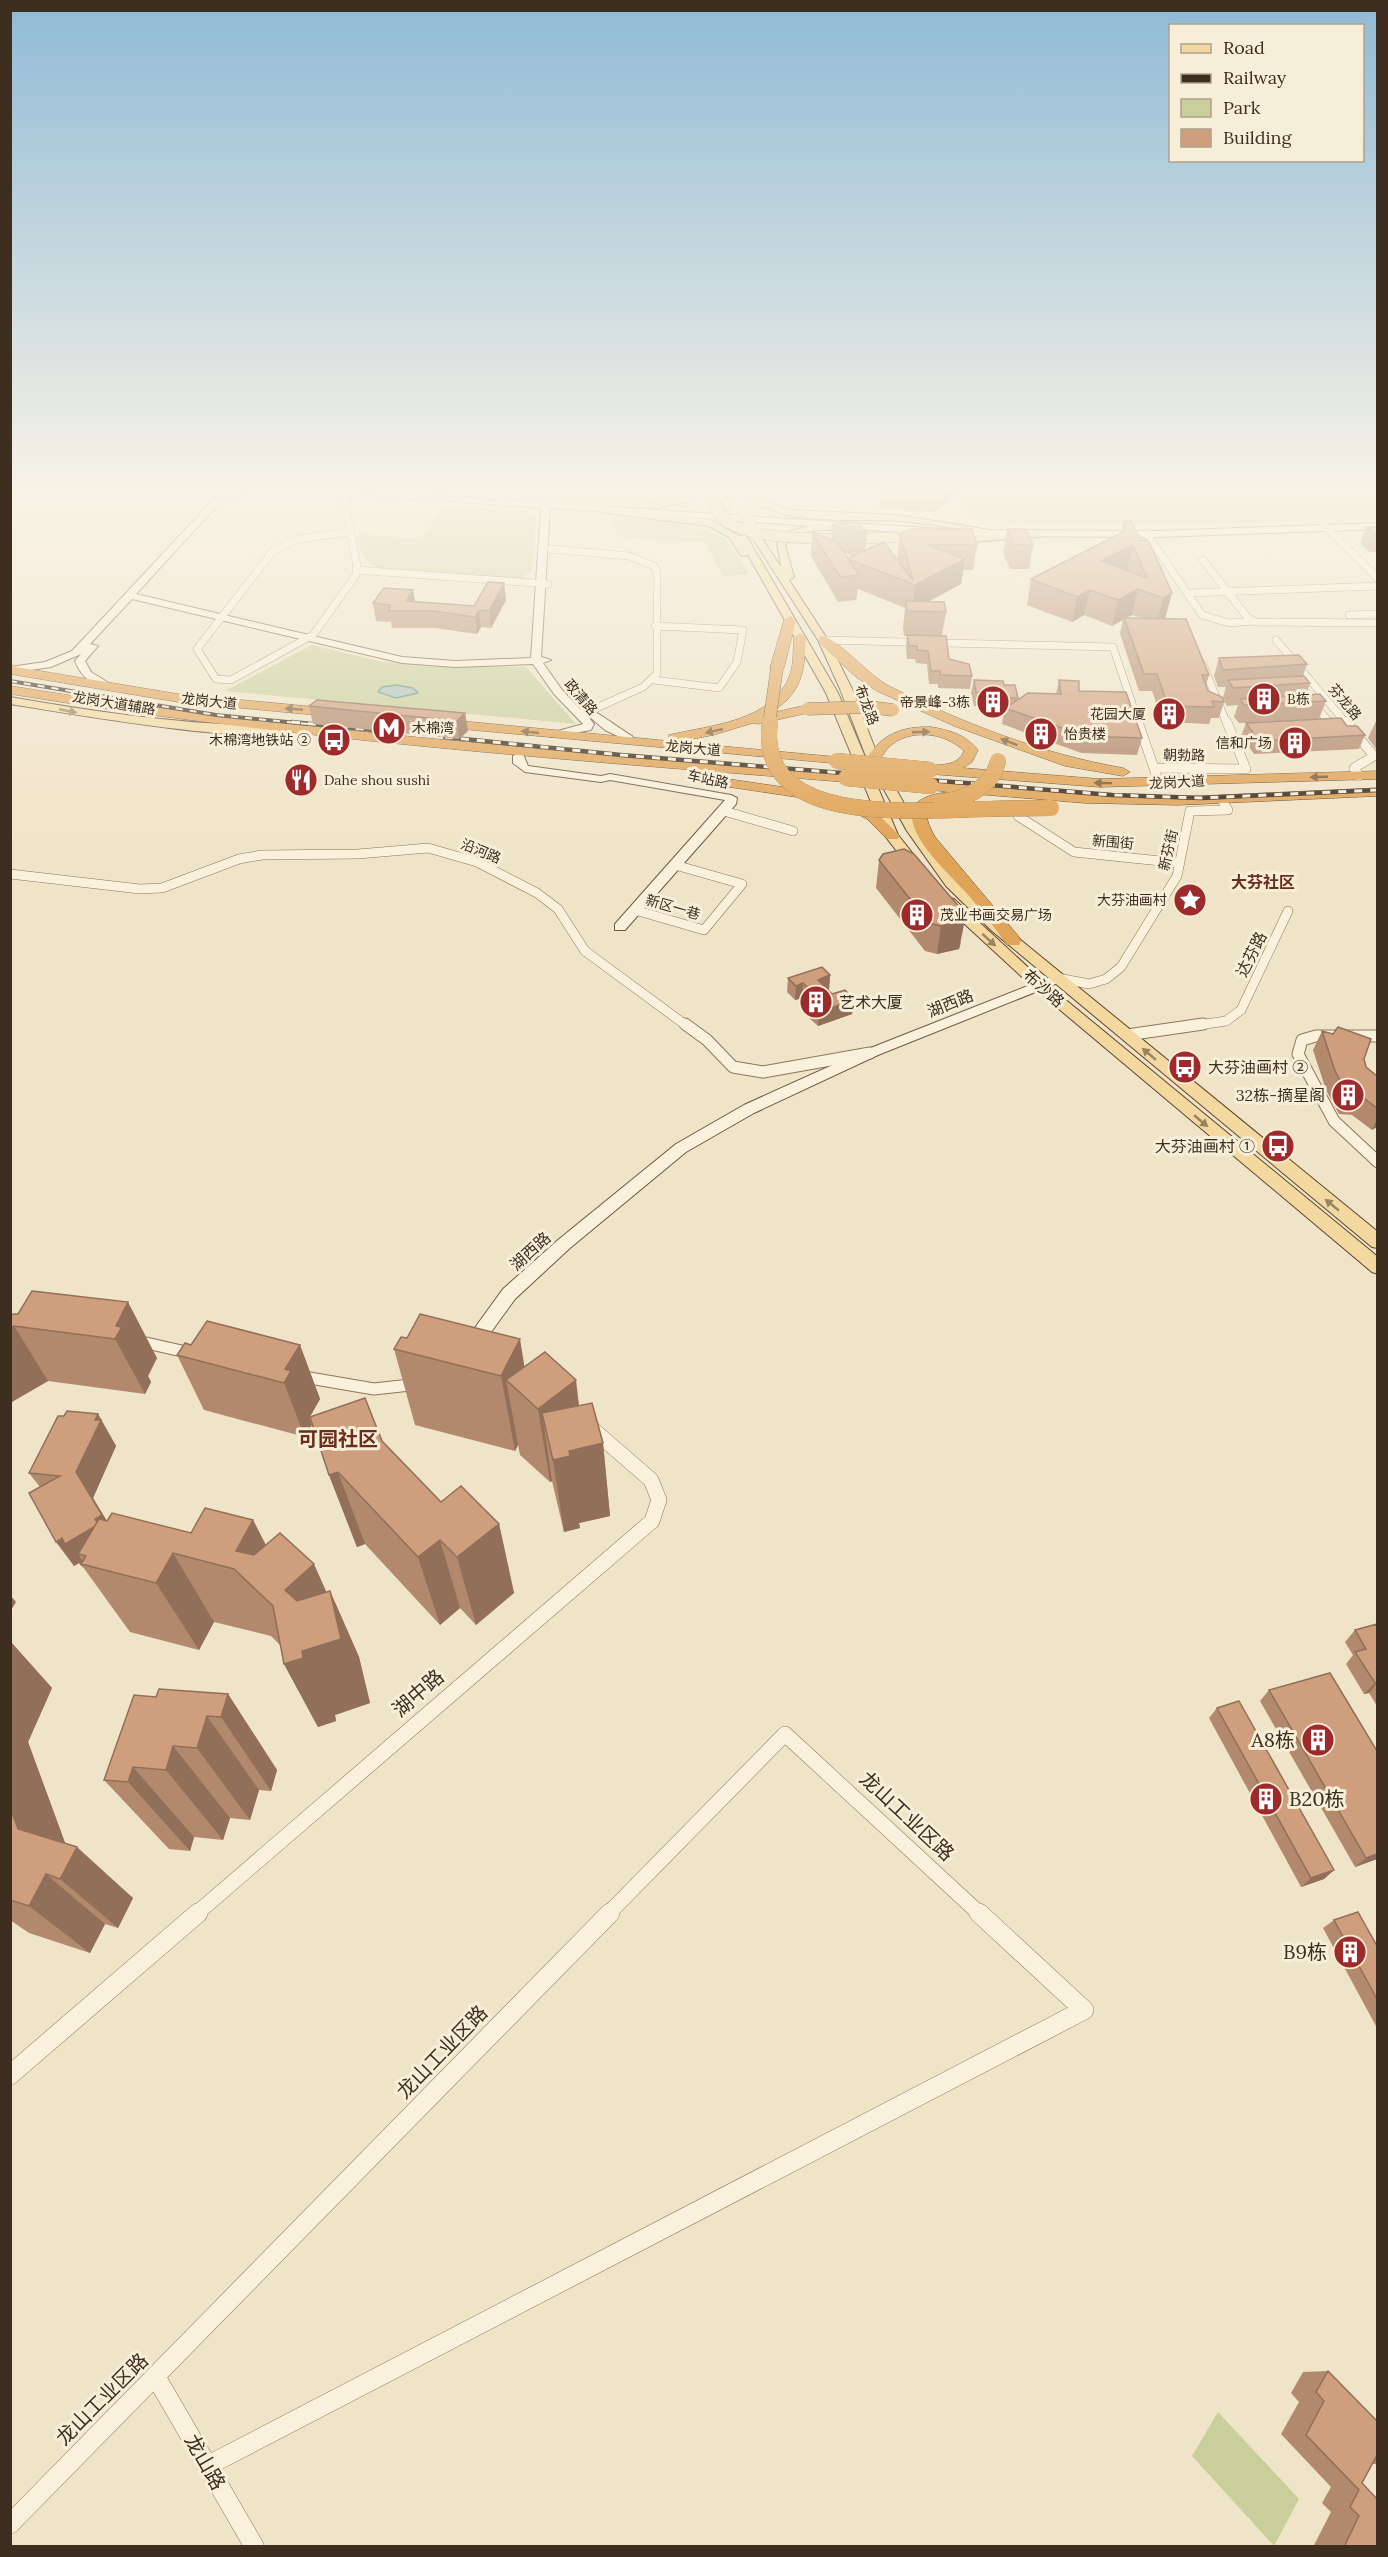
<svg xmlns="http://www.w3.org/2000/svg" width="1388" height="2557" font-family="Lora,'Noto Sans SC',serif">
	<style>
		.green { fill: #c9cf9b }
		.water { fill: #a9c4bc; stroke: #6f938a; stroke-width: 1.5 }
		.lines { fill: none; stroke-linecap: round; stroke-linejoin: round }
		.street-far4-casing { stroke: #8d765c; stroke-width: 8 }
		.street-far3-casing { stroke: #8d765c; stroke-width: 10 }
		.street-far2-casing { stroke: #8d765c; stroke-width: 13 }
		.street-far1-casing { stroke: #8d765c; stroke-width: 16 }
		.street-casing { stroke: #8d765c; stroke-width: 20 }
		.secondary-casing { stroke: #6f573f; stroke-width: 2 }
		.primary-casing { stroke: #5b4430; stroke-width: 2 }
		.highway-casing { stroke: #5b4430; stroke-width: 1 }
		.street-far4 { stroke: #faf1dc; stroke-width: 7 }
		.street-far3 { stroke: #faf1dc; stroke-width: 9 }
		.street-far2 { stroke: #faf1dc; stroke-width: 11 }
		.street-far1 { stroke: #faf1dc; stroke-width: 15 }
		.street { stroke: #faf1dc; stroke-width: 19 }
		.secondary { fill: #faf1dc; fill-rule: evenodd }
		.primary { fill: #f3d9a0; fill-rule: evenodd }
		.highway { fill: #e0a458; fill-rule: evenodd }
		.rail-far1-casing { stroke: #3d2e20; stroke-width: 4 }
		.rail-casing { stroke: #3d2e20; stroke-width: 4.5 }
		.rail-far1 { stroke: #f7eed8; stroke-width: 2; stroke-dasharray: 7; stroke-linecap: butt }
		.rail { stroke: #f7eed8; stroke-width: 3; stroke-dasharray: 8; stroke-linecap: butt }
		.primary-bridge-casing { stroke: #5b4430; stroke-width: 11; stroke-linecap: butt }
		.highway-bridge-far1-casing { stroke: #5b4430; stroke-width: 13; stroke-linecap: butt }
		.highway-bridge-casing { stroke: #5b4430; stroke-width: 16; stroke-linecap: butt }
		.primary-bridge { stroke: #f3d9a0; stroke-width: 10 }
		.highway-bridge-far1 { stroke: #e0a458; stroke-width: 12 }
		.highway-bridge { stroke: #e0a458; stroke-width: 16 }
		.wall { fill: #b2896c; fill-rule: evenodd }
		.shaded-wall { fill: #916f58 }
		.building { fill: #cf9f7d; stroke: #916f58; stroke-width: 1.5; fill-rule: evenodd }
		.oneway { fill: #7e5d36 }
		.oneway2 { fill: #988460 }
		.labels { text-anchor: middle; stroke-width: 6; stroke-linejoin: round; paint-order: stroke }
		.far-street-label { font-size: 14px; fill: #3d2e20; stroke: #f7eed8 }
		.far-poi-label { font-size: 14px; fill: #3d2e20; stroke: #f7eed8; text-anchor: start }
		.far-quarter-label { font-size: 16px; font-weight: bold; fill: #6b2e1e; stroke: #f7eed8 }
		.street-label { font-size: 16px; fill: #3d2e20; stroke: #f7eed8 }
		.poi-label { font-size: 16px; fill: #3d2e20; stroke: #f7eed8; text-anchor: start }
		.quarter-label { font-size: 20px; font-weight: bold; fill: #6b2e1e; stroke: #f7eed8 }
		.near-street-label { font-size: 20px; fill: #3d2e20; stroke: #f7eed8 }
		.near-poi-label { font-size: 20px; fill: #3d2e20; stroke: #f7eed8; text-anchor: end }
	</style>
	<rect width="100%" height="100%" fill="#f0e4c8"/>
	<path class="green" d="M1024,488h353v30c-136,5 -272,12 -409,1l-5,-25z
		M445,505l81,6 10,6 -4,53 -11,9 -145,-11 -12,-11 -7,-18 3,-5 61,5z
		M611,516l69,6 44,15 25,37 -26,3 -17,-34 -88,-6z
		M312,645l72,17 40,4 102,1 50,57 -351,-33z
		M1218,2412l81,87 -25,47 -82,-90z"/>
	<path class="water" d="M396,685l17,3 5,5 -22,5 -18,-6 4,-5z"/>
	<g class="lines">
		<defs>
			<path id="street-far4" d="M343,493l14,73 -1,9 -43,60 -82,45 -15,-1 -19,-30 76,-98 24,-12 53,-7
				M546,501l1,-13
				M1322,523l56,56
				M1147,534l55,81 27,8 25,-2
				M551,549l78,7 25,10 3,6v102l-14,13 -62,28
				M1203,560l44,57 8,5 123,1
				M356,570l192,14
				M1187,593l191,-7
				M1349,615l29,-1
				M823,640l290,7 26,77
				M1276,640l71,84
				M1203,665l24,59
				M654,680l65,8 18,-26 6,-32 -88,-4
				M1311,701l20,23"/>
			<path id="street-far3" d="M1138,722l18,52
				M1330,722l2,3
				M1346,722l28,34 -20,12 5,8
				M1154,768l92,1 -19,-47
				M724,811l69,20
				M1018,816l56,36 106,11
				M10,874l130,15 22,-1 77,-29 23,-4 96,-1 70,-6 49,14 60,31 21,16 27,42 102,75
				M635,910l69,20 38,-46 -67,-19
				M1058,978l31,6 17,-5 15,-12 56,-91 13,-65 38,-1 -6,-10
				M1192,1026l34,-5 15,-11 47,-99"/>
			<path id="street-far2" d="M685,1024l22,16 26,27 30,5 107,-19
				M1127,1035l76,-11
				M1378,1036h-62l-14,4 -4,14 36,67 44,41
				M133,1340l62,14
				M298,1376l76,13 45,-5"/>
			<path id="street-far1" d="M196,1914l456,-393 7,-21 -8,-20 -61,-53
				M608,1914l177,-180 195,180"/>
			<path id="street" d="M10,2075l188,-162
				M156,2377l98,169
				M207,2466l877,-456 -105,-97
				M10,2524l600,-611"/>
			<path id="secondary" d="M224,488h9l-6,7 18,-7h13l-26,11 -7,-2 -89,97 266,63 53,4 76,-3 10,-150 -264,-20h48l217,15 4,-5 4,5 408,27 201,1 219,-8v6l-219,8 -201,-1 -408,-28 -9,149 10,3 -8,3 19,27 18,19 1,-3c8,-1 40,24 51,30l1,2 -5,3 -23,-11 -21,-18 10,12 -3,6 -40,7v-4l32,-9 -29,-30 -21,-30 -78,3 -53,-4 -270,-64 -42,45 8,2 -13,15 6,11 21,13v4c-16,2 -32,-14 -37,-28l6,-7 -30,13 -41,6v-6l35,-5 27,-11z
				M519,753l4,1 5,12 73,10 9,-2 121,21 6,3 -1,6 -111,126h-10v-6l110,-124 -115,-20 -9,2 -76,-10 -12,-9v-7z
				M1058,974l5,1v6l-185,74 -124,58 -68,39 -116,96 -55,51 -29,40h-12l-3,-5 3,-5 29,-40 55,-49 118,-96 68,-39 124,-56z"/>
			<path id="primary" d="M690,488h9l-7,13 -35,7 -111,-4 -5,-3 21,-3 95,4 28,-5z
				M714,488h9l8,22h-6z
				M741,488h9l7,10 33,12 108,5 92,15 -5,3c-29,-4 -58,-10 -87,-12 -47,-4 -127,9 -157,-33z
				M602,507l109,13 28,16 7,-1 92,158 60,142 27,34 -2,3h-10l-28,-36 -59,-143 -78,-138 -7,1 -12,-19 -20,-11 -110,-14v-4z
				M813,525h39l5,3 -5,3c-22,-1 -51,-5 -67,14l9,32 -5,3 39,60 24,49 27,70 40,71 37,50 45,44 377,308v16l-6,-1 -381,-317 -45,-44 -39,-55 -40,-72 -27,-70 -22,-49 -65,-101 8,-2 20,30 -4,-24 13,-12z
				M1037,532l5,3 -2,2 -69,5 -5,-3 5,-3z
				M10,697c92,16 182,29 275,29l6,4c-21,19 -243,-20 -281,-26z
				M949,898l5,1 90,83 334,275v17l-6,-2 -338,-284 -90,-83 -2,-3z"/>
			<path id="highway" d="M790,616l6,4 -12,48 -7,4 -5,-1 -2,-3 14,-48z
				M800,633l6,4c-2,36 -3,54 -35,76l36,-8 5,1v6l-54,12 -5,-1 -40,12 -35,7 159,15 7,4 -2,3 -402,-37 -7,-4 7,-4 229,22v-6c42,-10 103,-13 121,-60 4,-12 3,-26 4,-38z
				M823,636c16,4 46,40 66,50 73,37 153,68 234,82l7,4 -7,4 -58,-10 -111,-40 -77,-35 -21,-14 -37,-34v-6z
				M10,666l168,28 159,15 7,4 -7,4 -159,-15 -168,-28z
				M10,686c278,45 556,65 836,88l7,4 -7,4c-280,-22 -558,-43 -836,-88z
				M931,727c19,3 35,8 47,23l-6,12 -9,6 137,11 278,-8v8l-278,8 -170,-13 -7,-4 2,-3c14,-4 32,1 39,-16 -19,-19 -55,-23 -75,-4 -6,6 -8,14 -16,16l-7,-4c16,-25 36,-33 65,-32z
				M714,777l103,15 7,4 -7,4 -108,-16 -2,-3 2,-3z
				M931,782l154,13 93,2 200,-9v8l-200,9 -93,-2 -122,-10v6c-25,6 -49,2 -28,38l84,100 2,4 -2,4h-12c-12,-17 -24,-33 -37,-48 -17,-20 -54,-51 -58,-78 -4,-20 21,-25 36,-27l-22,-3 -2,-3z
				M847,799l30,14 23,23 -3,3h-10l-20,-20 -25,-13 -2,-3 2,-3z"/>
		</defs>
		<use href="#street-far4" class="street-far4-casing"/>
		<use href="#street-far3" class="street-far3-casing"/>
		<use href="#street-far2" class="street-far2-casing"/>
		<use href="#street-far1" class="street-far1-casing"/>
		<use href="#street" class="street-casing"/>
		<use href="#secondary" class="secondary-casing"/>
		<use href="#primary" class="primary-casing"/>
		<use href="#highway" class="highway-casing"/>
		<use href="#street-far4" class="street-far4"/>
		<use href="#street-far3" class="street-far3"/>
		<use href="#street-far2" class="street-far2"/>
		<use href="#street-far1" class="street-far1"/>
		<use href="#street" class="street"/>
		<use href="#secondary" class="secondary"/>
		<use href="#primary" class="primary"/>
		<use href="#highway" class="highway"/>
		<defs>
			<path id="rail-far1" d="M10,681l206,34 92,9"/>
			<path id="rail" d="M292,722l102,10
				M445,737l176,18 491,40 90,3 176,-8"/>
		</defs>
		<use href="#rail-far1" class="rail-far1-casing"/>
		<use href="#rail" class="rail-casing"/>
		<use href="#rail-far1" class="rail-far1"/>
		<use href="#rail" class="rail"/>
		<defs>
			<path id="primary-bridge" d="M711,499c4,8 8,17 16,23 34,24 141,15 185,15
				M741,508l16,29"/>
			<path id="highway-bridge-far1" d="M807,709l62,-2 24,3
				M769,724l8,-56"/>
			<path id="highway-bridge" d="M770,722c-14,98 122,89 185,88 32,-1 64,-2 96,-2
				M837,761l93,9
				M846,778l85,8
				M942,802c25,-4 50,-14 56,-41"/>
		</defs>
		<use href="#primary-bridge" class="primary-bridge-casing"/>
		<use href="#highway-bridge-far1" class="highway-bridge-far1-casing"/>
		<use href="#highway-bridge" class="highway-bridge-casing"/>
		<use href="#primary-bridge" class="primary-bridge"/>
		<use href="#highway-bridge-far1" class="highway-bridge-far1"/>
		<use href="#highway-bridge" class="highway-bridge"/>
	</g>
	<path class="wall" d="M881,488h82l-27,24 -57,-3z
		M1123,523l18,17 31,53 -7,26 44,56 -3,11 2,5 16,11 -5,16h-8l-2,6 -46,-2 -11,-31h-13l-19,-57 3,-15 -11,7 -28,-11 -12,7 -45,-17 4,-26 90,-46zM1132,615l10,3h-17z
		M832,524l35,10 -2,16 32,9 3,-25 77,11 -4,25h-10l-2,14 -33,18 18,10 -4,23 7,24 23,17 -2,13 -32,-1v-4h-9l-2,-20 -11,-1 -1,-4h-8l-1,-11 1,-12h-3l-1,-9 2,-19 -47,-19 -2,11 -18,2 -27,-46 1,-24 19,8zM845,553l8,3 -5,2z
		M1366,527h11v25h-7l-10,-8z
		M1007,529l26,16 -4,24h-19l-7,-16z
		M504,583l2,17 -15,28 -10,-1 -4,7 -42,-6h-43l-1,-6 -15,-1 -3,-18 42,-1 59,4z
		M1219,658l88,6 -4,12 7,7 -4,12 20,6 -7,18 -80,4 -5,-6 4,-12 -11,1 -4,-8 3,-11h-8l-4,-11z
		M974,680l30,5 14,13 -1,1 39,-5 3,-14 20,11 63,47 -5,17 -56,-2 -79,-29 2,-13h-21l-1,-5h-8l-3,-13z
		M309,706l156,7 3,18 -9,8 -146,-15z
		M1377,720v30l-9,-12 8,-17z
		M1246,723l101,3 18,9 -6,14 -105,5 -13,-18z
		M879,860l82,83 -2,6 -22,5 -12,-3 -49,-63z
		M830,975l-1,15h-1l4,4 22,6 -2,14 -34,12 -9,-8 1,-12 -8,-8 -7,2 -8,-8 1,-14z
		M1322,1031l42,28 2,8 11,9v51l-5,3 -20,-15 -13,-1 -13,-24 -13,-40z
		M32,1291l125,67 -9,18 3,6 -6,12 -97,-13 -38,22v-88l8,-1z
		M191,1345h109l20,54 -10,18 72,24 59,61 58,22 15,69 -38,32 -16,-17 -20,17 -75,-81 -8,3 -28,-72 -19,-57 2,7 -7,12 -101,-27 -27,-55z
		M394,1349l130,18 55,38 24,38 7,73 -31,7 1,5 -16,4 -12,-51 -2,1 -30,-27 -2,-10 -3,6 -100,-26z
		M98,1414l18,32 -23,52 14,23 84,12 62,-13 13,25 60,47 4,-1 29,66 11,46 -35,12 1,6 -18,6 -34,-63 -3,-18 -10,-10 -57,-14 -15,28 -69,-18 -47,-65 -4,-4 -5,3 -34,-79 -11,-14 35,-57z
		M1377,1624v82l-8,-13 -5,1 -18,-30 7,-9 -8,-13 10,-12z
		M10,1641l42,47 -24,54 37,101 68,55 -15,30 -13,-4 -15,29 -61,-20 -19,-13z
		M1269,1690l108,169 -22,8 -95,-166z
		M228,1694l49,76 -6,21 -12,-1 -9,30 -20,-2 -7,22 -29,-3 -4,14 -21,-2 -65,-69 52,-83z
		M1217,1708l117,162 -10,9 -23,8 -92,-169z
		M1334,1920l43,26v82l-54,-100z
		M1328,2371l49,50v43h-5l-10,19 15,64h-64l18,-35 -9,-9 9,-16 -50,-53 18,-32 -8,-9 12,-21z"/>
	<path class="shaded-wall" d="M939,488h24l-27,24z
		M1133,545l-6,25 -31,16 5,-25z
		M965,559l-4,25 -49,26 3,-25z
		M504,583l2,17 -15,28 -2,-17z
		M1138,589l-6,26 -20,11 6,-26z
		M413,590l3,17 -10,-6z
		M1090,590l-6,25 -12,7 5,-25z
		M1172,593l-7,25 -9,6 7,-26z
		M479,610l2,17 -4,7 -2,-17z
		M465,713l3,18 -9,8 -2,-18z
		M966,915l-7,34 -22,5 4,-28z
		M830,975l-1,15 -12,4 1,-14z
		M803,983l-1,15 -7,2 1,-14z
		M854,1000l-2,14 -34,12 1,-14z
		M1377,1119v8l-5,3z
		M128,1302l29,56 -9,18 3,6 -6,12 -30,-55 1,-13z
		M14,1326l34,55 -38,22v-75z
		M520,1339l10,62 -24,-21 12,65 -3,6 -14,-75z
		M300,1345l20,54 -11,19 3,7 -7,12 -21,-54 1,-14z
		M576,1380l8,67 19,-4 7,73 -31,7 1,5 -16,4 -11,-72 -11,-47 10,68 -2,1 -12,-73z
		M98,1414l18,32 -23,52 25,42 -32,16 -8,-2 8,12 -5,-2 2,4 -4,-5 -5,3 -18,-24 39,-23 -19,-47 19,-52z
		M338,1472l27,72 -8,3 -28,-72z
		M253,1520l34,68 27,-24 20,45 -4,-18 29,66 11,46 -35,12 1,6 -18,6 -34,-63 18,-13 -66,-100z
		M499,1524l15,69 -38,32 -19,-68z
		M440,1540l20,68 -20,17 -22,-68z
		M173,1553l41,69 -15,28 -43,-67z
		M10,1595l6,7 -6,10z
		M10,1641l42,47 -24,54 43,117 6,-12 56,51 -15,30 -58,-49 -42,-50 -8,-21z
		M1377,1682v1l-8,10 -5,1 11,-11z
		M228,1694l49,76 -6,21 -50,-74z
		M207,1716l52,74 -9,30 -53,-72z
		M173,1746l57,72 -7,22 -57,-70z
		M133,1767l61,70 -4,14 -62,-69z
		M1377,1854v5l-22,8 11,-9z
		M1334,1870l-10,9 -23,8 10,-9z
		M46,1874l59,50 -15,29 -61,-47z"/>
	<path class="building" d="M1130,520l11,20h7l24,53 -9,5 -25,-9 -20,11 -28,-10 -13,7 -46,-18 96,-49 -4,-7zM1133,545l14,33 -46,-17z
		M858,522l9,12 -35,-9v-1z
		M1366,527h11v9h-1z
		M911,529h61l5,16h-49l37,14 -50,26 -67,-26 11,16 -19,2 -28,-45 25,10 11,16 36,-16 29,39 -13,-47z
		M1007,529h19l7,16h-19z
		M488,582l16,1 -15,28 -10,-1 -4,7 -42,-6h-44l1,-6 -17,-2 11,-15 29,2 -7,11 68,5z
		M906,601l38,1 2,10 -39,-1z
		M1124,618l62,1 23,56h-7l6,16 14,6 2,5 -12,-1 2,6 -46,-1 -11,-32h-13z
		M907,635l39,1 3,23 20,5 3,12 -32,-1v-4h-9l-3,-20 -11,-1v-4h-8z
		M1299,655l8,9 -84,6 -4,-12z
		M1304,676l6,7 -77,5 -5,-8z
		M974,680l29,1 1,4h11l3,13 -33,-1 -1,-4 -8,-1z
		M1059,680l20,1v10l47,1 16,46 -57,-2 -80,-28 23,-15 33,1z
		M1320,694l6,7 -82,4 -4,-6z
		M317,700l148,13 -8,8 -148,-15z
		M1341,718l6,8h10l8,9 -106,6 -13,-18z
		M904,849l10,5 52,61 -2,6 -23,5 -12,-3 -50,-63 4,-6z
		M822,967l8,8 -12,5 14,14 13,-4 9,10 -35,12 -8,-8 9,-4 -17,-17 -7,3 -8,-8z
		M1338,1027l33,12 -7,20 2,8 11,9v32l-16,-12 -13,-1 -13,-24 -13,-40 11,3z
		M32,1291l96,11 -12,24 6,1 -7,12 -101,-13 -4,2v-13l4,-1h4z
		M420,1314l100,25 -19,37 -107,-27 7,-12 6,1z
		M207,1321l93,24 -15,24 6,2 -7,12 -107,-28 8,-12 6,2z
		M545,1352l31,28 -38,29 -32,-29z
		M365,1398l17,43 59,61 20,-16 38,38 -42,33 -17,-17 -22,17 -80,-85 -9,3 -19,-58z
		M592,1403l11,40 -34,8 1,5 -17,4 -11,-47z
		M67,1411l31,3 -3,6h6l-25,52 26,43 -7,4 2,3 -3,5 -29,17 -3,-6 -6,4 -27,-49 31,-17 -31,-3 29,-57h6z
		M205,1508l48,12 -17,31 18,4 26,-22 34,31 -29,26 12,11 33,-10 11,48 -39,12 1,7 -19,6 -11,-58 -39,-37 -61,-16 -17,30 -75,-19 5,-8 -8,-2 21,-35 8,2 5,-8 79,20z
		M1377,1624v58l-2,1 -20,-31 11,-3 -11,-19z
		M1330,1673l47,78v103l-11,4 -97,-168z
		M159,1689l69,5 -7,23 -14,-1 -10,32 -24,-2 -7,24 -33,-3 -5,15 -24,-2 30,-85 22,2z
		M1239,1701l95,169 -23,8 -94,-170z
		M10,1808l8,21 59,18 -17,32 -14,-5 -17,32 -19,-6z
		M1358,1912l19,34v53l-43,-79z
		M1328,2371l49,50v34l-15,28 15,16v48h-33l15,-31 -9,-9 9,-17 -53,-55 18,-34 -8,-9z"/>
	<defs><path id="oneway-solid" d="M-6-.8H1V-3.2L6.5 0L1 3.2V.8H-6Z" transform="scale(1.5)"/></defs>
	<g class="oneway">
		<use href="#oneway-solid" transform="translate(294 709) rotate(-175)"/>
		<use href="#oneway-solid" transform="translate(714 731) rotate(167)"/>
		<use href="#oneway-solid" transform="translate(530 732) rotate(-174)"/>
		<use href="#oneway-solid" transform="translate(921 732) rotate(-2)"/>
		<use href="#oneway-solid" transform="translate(1009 742) rotate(-159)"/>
		<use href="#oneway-solid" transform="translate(1319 777) rotate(178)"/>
		<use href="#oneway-solid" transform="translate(1103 783) rotate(-179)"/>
	</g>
	<g class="oneway2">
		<use href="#oneway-solid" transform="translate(68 711) rotate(11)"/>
		<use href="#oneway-solid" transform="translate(989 940) rotate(42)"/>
		<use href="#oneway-solid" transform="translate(1149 1054) rotate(-140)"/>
		<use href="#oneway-solid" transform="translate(1201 1121) rotate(40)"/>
		<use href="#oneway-solid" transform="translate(1332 1205) rotate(-141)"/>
	</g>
	<linearGradient id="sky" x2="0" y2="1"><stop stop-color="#8fbad6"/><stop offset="0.58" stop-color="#f8f3e6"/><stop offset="1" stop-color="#f8f3e6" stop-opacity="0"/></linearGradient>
	<rect width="1388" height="846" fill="url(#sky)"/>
	<defs>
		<symbol id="building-disc" viewBox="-11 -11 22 22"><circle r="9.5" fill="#9e2a2b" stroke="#f7eed8"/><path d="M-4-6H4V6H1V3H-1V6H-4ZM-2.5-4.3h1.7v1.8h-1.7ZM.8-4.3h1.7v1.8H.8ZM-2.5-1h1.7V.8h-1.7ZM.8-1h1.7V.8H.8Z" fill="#fff"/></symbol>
		<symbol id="metro-disc" viewBox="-11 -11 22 22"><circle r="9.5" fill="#9e2a2b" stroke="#f7eed8"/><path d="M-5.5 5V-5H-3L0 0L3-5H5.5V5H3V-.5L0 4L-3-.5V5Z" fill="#fff"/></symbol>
		<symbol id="bus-disc" viewBox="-11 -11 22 22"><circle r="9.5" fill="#9e2a2b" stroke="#f7eed8"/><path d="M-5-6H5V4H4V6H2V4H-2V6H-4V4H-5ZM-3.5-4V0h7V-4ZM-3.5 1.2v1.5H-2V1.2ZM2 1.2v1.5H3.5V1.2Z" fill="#fff"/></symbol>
		<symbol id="restaurant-disc" viewBox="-11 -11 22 22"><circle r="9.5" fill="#9e2a2b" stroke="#f7eed8"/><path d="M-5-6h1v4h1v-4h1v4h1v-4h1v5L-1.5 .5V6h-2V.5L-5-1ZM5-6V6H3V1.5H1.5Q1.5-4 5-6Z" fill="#fff"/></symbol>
		<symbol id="sight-disc" viewBox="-11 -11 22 22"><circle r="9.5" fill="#9e2a2b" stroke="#f7eed8"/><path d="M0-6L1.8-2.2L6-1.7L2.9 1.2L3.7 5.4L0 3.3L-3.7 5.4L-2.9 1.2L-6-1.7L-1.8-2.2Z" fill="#fff"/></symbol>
	</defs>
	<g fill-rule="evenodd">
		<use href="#building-disc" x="1245" y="680" width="38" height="38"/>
		<use href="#building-disc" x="974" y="683" width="38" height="38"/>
		<use href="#building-disc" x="1150" y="695" width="38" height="38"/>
		<use href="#metro-disc" x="370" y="709" width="38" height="38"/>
		<use href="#building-disc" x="1022" y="715" width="38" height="38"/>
		<use href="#bus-disc" x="315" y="721" width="38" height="38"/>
		<use href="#building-disc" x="1276" y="724" width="38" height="38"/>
		<use href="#restaurant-disc" x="282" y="761" width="38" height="38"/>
		<use href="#sight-disc" x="1171" y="881" width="38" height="38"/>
		<use href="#building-disc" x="898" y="896" width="38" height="38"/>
		<use href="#building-disc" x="797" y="983" width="38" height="38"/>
		<use href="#bus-disc" x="1166" y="1048" width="38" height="38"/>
		<use href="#building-disc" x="1329" y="1076" width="38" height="38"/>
		<use href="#bus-disc" x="1259" y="1127" width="38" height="38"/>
		<use href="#building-disc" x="1299" y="1721" width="38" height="38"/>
		<use href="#building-disc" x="1247" y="1780" width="38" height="38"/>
		<use href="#building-disc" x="1331" y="1933" width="38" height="38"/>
	</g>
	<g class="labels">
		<g class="far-street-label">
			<text transform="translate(581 697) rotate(49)" y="5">政清路</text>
			<text transform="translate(209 701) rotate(6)" y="5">龙岗大道</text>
			<text transform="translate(1345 702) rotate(50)" y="5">芬龙路</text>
			<text transform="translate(114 703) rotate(9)" y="5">龙岗大道辅路</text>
			<text transform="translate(867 705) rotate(69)" y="5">布龙路</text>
			<text transform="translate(693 748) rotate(5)" y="5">龙岗大道</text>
			<text transform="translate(1184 755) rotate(1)" y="5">朝勃路</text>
			<text transform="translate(708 779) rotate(12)" y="5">车站路</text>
			<text transform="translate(1177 782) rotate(-3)" y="5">龙岗大道</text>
			<text transform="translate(1113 842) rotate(5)" y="5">新围街</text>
			<text transform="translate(1168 850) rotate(-77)" y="5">新芬街</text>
			<text transform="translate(481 851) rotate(22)" y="5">沿河路</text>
			<text transform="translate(673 907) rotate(16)" y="5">新区一巷</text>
		</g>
		<g class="far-poi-label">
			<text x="1287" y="704">B栋</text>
			<text x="970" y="707" text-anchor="end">帝景峰-3栋</text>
			<text x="1146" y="719" text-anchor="end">花园大厦</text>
			<text x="412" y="733">木棉湾</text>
			<text x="1064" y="739">怡贵楼</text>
			<text x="311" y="745" text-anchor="end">木棉湾地铁站 ②</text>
			<text x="1272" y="748" text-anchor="end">信和广场</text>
			<text x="324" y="785">Dahe shou sushi</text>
			<text x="1167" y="905" text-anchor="end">大芬油画村</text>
			<text x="940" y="920">茂业书画交易广场</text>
		</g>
		<g class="far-quarter-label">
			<text x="1263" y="888">大芬社区</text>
		</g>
		<g class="street-label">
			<text transform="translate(1251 954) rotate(-64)" y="6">达芬路</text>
			<text transform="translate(1044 988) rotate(41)" y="6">布沙路</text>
			<text transform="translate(950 1003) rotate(-22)" y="6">湖西路</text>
			<text transform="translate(530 1251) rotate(-42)" y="6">湖西路</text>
		</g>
		<g class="poi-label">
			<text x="839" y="1008">艺术大厦</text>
			<text x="1208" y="1073">大芬油画村 ②</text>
			<text x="1325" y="1101" text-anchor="end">32栋-摘星阁</text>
			<text x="1255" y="1152" text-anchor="end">大芬油画村 ①</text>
		</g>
		<g class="quarter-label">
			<text x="338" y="1446">可园社区</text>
		</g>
		<g class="near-street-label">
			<text transform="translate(418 1693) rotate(-41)" y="7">湖中路</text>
			<text transform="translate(907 1816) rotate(43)" y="7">龙山工业区路</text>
			<text transform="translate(442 2052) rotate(-46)" y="7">龙山工业区路</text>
			<text transform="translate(102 2399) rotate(-45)" y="7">龙山工业区路</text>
			<text transform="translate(205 2462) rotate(60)" y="7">龙山路</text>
		</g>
		<g class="near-poi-label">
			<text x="1295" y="1747">A8栋</text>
			<text x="1289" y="1806" text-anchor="start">B20栋</text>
			<text x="1327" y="1959">B9栋</text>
		</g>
	</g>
	<rect width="1388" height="2557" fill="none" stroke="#3d2e20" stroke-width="24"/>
	<rect x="1169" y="24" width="195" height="138" fill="#f7eed8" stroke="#ada18e" stroke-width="1.5"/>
	<rect x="1181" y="44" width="30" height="9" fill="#f3d9a0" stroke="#ada18e" stroke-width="1.5"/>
	<text x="1223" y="54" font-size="18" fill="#3d2e20">Road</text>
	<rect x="1181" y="74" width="30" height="9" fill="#3d2e20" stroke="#ada18e" stroke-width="1.5"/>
	<text x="1223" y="84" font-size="18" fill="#3d2e20">Railway</text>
	<rect x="1181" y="99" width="30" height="18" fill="#c9cf9b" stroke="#ada18e" stroke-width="1.5"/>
	<text x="1223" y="114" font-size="18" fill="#3d2e20">Park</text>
	<rect x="1181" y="129" width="30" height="18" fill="#cf9f7d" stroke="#ada18e" stroke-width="1.5"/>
	<text x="1223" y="144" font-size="18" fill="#3d2e20">Building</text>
</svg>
